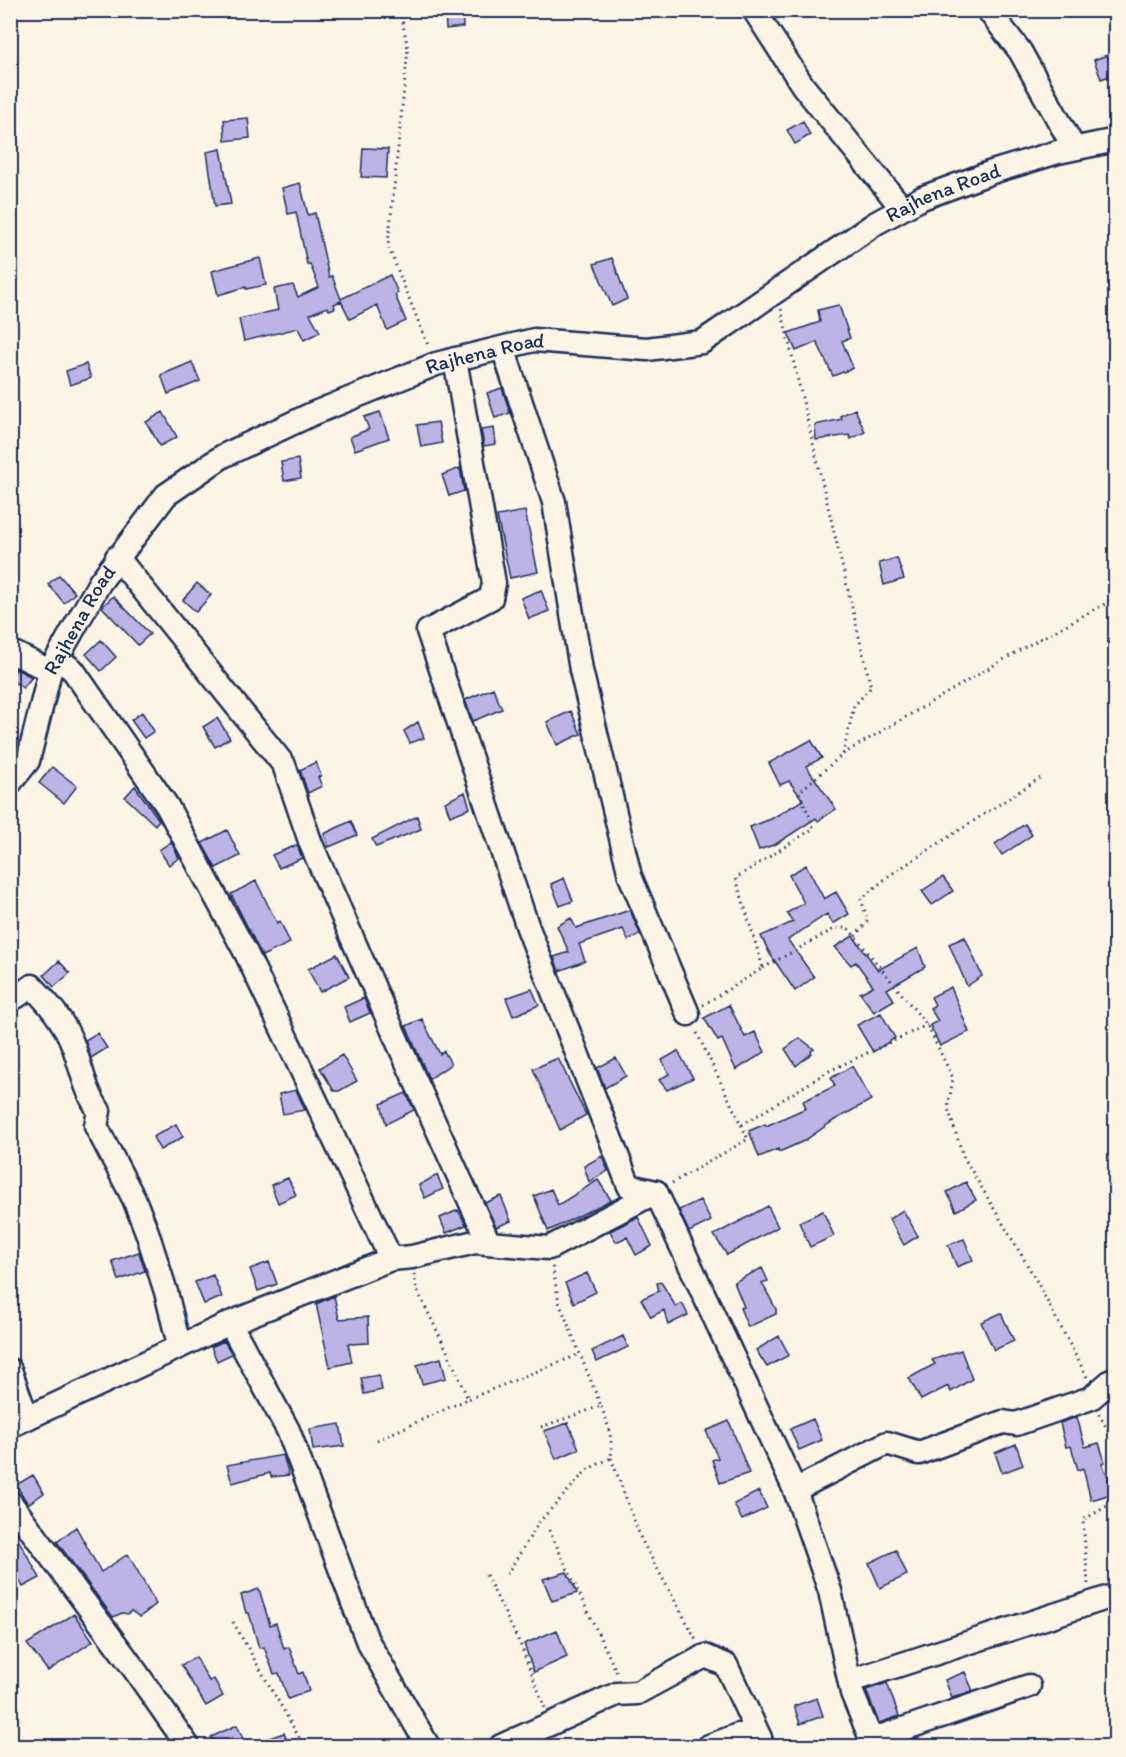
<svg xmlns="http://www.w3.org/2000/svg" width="1126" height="1757" font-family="Itim,sans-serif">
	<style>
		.building { fill: #bdb4e5; stroke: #1b2f5e; stroke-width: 1.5 }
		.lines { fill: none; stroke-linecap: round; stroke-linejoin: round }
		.minor-casing { stroke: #1b2f5e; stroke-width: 27 }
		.path { stroke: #1b2f5e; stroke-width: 3; stroke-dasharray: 1.5 4.5; stroke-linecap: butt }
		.minor { stroke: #fcf5e5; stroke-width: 22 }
		.labels { text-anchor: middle; stroke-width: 4.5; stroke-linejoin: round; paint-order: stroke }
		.street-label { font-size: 21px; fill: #1b2f5e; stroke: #fcf5e5 }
	</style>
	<rect width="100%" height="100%" fill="#fcf5e5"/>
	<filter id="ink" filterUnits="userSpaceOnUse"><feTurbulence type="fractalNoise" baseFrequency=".0167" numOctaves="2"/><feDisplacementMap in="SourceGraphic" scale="12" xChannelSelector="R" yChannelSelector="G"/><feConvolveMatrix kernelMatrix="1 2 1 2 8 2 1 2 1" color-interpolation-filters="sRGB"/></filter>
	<g filter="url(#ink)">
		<path class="building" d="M445,10h17l1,17 -17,2z
			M1107,55l8,19 -14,5 -7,-19z
			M248,118l2,20 -25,3 -1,-21z
			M803,121l7,14 -15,9 -8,-14z
			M363,148l25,1 -2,29 -25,-1z
			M221,149l10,55 -16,2 -8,-54z
			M300,183l8,32 7,-2 14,64 3,-1 9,23 49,-24 8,18 -3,2 11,26 -19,9 -10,-25 -27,14 -9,-18 -7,3 1,4 -6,2 -1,-3 -18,7 10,18 -16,8 -6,-12 -54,13 -5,-22 39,-9 -4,-21 19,-4 5,12 21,-10 -9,-23h-3l-11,-52 -8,2 -6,-26z
			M260,258l6,27 -20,4v-2l-28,8 -6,-24z
			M612,258l15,41 -15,7 -18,-42z
			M839,305l11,33 -8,3 11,27 -20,8 -16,-34 -21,9 -8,-18 32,-11 -2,-12z
			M192,362l8,19 -32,13 -7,-19z
			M86,364l5,14 -21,7 -4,-14z
			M502,388l8,25 -15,5 -8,-25z
			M855,409l10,23 -14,7 -2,-4 -33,5 -1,-15 27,-6 -2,-3z
			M163,412l14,25 -17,9 -14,-24z
			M380,412l9,26 -34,12 -5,-13 19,-8 -5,-12z
			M438,422l4,21 -21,4 -4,-22z
			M494,428l2,16 -12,2 -3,-16z
			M298,459l3,19 -17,3 -3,-19z
			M460,468l4,23 -15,5 -7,-21z
			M525,511l13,61 -28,6 -13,-62z
			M897,558l7,21 -20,6 -5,-22z
			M59,575l16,18 -11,10 -16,-19z
			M197,583l14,12 -15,17 -13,-12z
			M541,590l8,21 -20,8 -8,-21z
			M113,596l37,38 -12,11 -36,-38z
			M101,640l15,17 -15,14 -15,-17z
			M16,669l16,8 -9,11 -13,-9z
			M493,688l9,21 -29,12 -8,-21z
			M571,711l10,23 -24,11 -10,-23z
			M142,712l12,19 -10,7 -13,-18z
			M217,718l13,20 -15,9 -12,-20z
			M418,722l6,16 -14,5 -6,-12z
			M811,740l11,18 -16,8 30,43 -18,12 -2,-3 -40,26 -17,6 -9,-23 21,-8 32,-19 -14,-19 -9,4 -11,-22z
			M316,762l5,14 -3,1 4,9 -14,7 -8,-23z
			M52,767l25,19 -13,17 -25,-20z
			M135,786l24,34 -4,5 -30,-28z
			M465,792l5,16 -20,8 -5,-14z
			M417,816l4,13 -45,18 -4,-8z
			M351,821l6,14 -28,12 -5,-13z
			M1025,824l7,11 -30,20 -7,-11z
			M227,830l13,26 -24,12 -14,-25z
			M171,842l8,16 -10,7 -10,-15z
			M297,845l5,13 -23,10 -7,-13z
			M806,865l18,34 12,-7 13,22 -16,10 -6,-10 -39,26 26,37 -19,14 -25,-37 -9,-18 32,-14 -6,-9 17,-10 -15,-28z
			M943,877l10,14 -21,14 -10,-14z
			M564,878l9,23 -13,5 -9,-22z
			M256,881l21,42 3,-2 10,22 -28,13 -31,-62z
			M630,910l10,24 -12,6 -5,-11 -44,15 6,17 -26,10 -5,-14 15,-5 -12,-26 14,-8 5,10z
			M853,936l25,34 40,-22 7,19 -38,22 7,11 -20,12 -14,-19 13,-7 -17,-24 -5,3 -16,-18z
			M965,937l17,39 -15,10 -18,-42z
			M337,954l12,23 -29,15 -12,-23z
			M59,961l11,12 -16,14 -10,-12z
			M951,987l18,45 -29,14 -10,-21 8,-4 -8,-13 5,-3 -4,-8z
			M532,989l7,16 -26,11 -7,-18z
			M364,998l6,15 -20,9 -6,-15z
			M729,1005l16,32 10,-5 10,20 -29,18 -14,-31 -4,2 -14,-23z
			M881,1013l14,25 -22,14 -16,-27z
			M422,1019l18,35 4,-3 7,13 -22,15 -23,-53z
			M97,1033l10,15 -16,10 -6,-18z
			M800,1038l14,11 -3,2 1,2 -16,13 -11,-17z
			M678,1051l15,27 -26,12 -8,-10 10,-6 -7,-14z
			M342,1055l15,26 -18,10h-5l-14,-23z
			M558,1058l28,57 -26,15 -27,-61z
			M616,1058l10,18 -21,12 -8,-20z
			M852,1066l19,34 -38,21 -29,20 -25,11 -1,-3 -19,8 -10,-26 16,-7 1,2 40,-18 -3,-7 32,-15 -4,-8z
			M296,1090l9,20 -22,4 -4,-20z
			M406,1093l8,17 -28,14 -5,-20z
			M176,1124l7,13 -23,13 -7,-13z
			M602,1156l6,15 -19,11 -5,-16z
			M437,1175l6,14 -18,9 -6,-13z
			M288,1178l8,17 -18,8 -7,-18z
			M598,1180l13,20 -63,31 -14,-35 17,-7 7,16z
			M966,1182l10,18 -20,11 -9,-19z
			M501,1196l10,25 -15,6 -11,-24z
			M700,1200l11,21 -22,11 -10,-22z
			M768,1206l10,21 -51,28 -13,-20z
			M458,1210l8,15 -20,8 -6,-15z
			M903,1210l15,26 -14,9 -15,-26z
			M823,1211l11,25 -24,11 -11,-25z
			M638,1217l14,29 -16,9 -9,-18 -11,5 -6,-11z
			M964,1239l9,21 -16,7 -9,-22z
			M139,1252l6,19 -26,9 -7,-19z
			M269,1262l8,22 -19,7 -8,-22z
			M762,1268l6,13 -6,2 14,26v5l-28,13 -8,-19 4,-1 -10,-25z
			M587,1273l9,19 -22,11 -9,-20z
			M213,1275l9,22 -18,7 -9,-22z
			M661,1282l15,25 6,-4 6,12 -20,10 -4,-15 -13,7 -10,-18 18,-8 -2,-8z
			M334,1296l5,23 29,-2 1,26 -21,1 4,18 -22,5 -14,-63z
			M1001,1313l13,28 -20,9 -13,-28z
			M623,1336l5,11 -31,15 -5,-11z
			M779,1336l10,19 -22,12 -11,-17z
			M224,1341l8,13 -15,7 -6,-14z
			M961,1350l11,29 -21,13 -3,-6 -27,14 -12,-22 26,-14 -3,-4z
			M441,1358l5,20 -24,6 -5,-19z
			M379,1375l3,15 -18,4 -3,-16z
			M1077,1417l8,30 14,-4 6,19 -3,1 13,30 -24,7 -8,-32 -5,2 -7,-24 -5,1 -6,-24z
			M813,1419l9,21 -23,10 -9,-21z
			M729,1421l20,52 -29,10 -8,-23 6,-2 -12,-27z
			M568,1423l11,26 -23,10 -12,-28z
			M340,1424l4,22 -31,4 -3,-21z
			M1016,1444l7,21 -21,8 -7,-20z
			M283,1455l6,20 -18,2 -1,-4 -38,10 -5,-18z
			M33,1475l11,18 -16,11 -12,-19z
			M759,1491l8,17 -25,12 -8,-16z
			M10,1525l30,53 -17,9 -13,-24z
			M76,1527l25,45 27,-18 28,50 -16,13 -9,-6 -3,3 -6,-1 -9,4 -56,-75z
			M896,1550l11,25 -27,13 -11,-25z
			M567,1572l10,21 -25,8 -9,-22z
			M259,1589l11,36 6,-2 8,26 5,-2 10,27 4,-2 6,19 -21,8 -9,-26 -5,1 -10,-27 -5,1 -10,-35h-3l-5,-18z
			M74,1614l19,27 -45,30 -21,-27z
			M557,1630l10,27 -33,15 -10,-28z
			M196,1657l13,24 5,-2 9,17 -17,10 -25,-41z
			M965,1672l8,19 -21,7 -7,-18z
			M887,1683l12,33 -20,7 -13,-33z
			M817,1698l6,18 -23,8 -6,-18z
			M237,1725l9,21h-30l-5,-9z
			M284,1733l5,13h-38v-2z"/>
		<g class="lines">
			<defs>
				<g id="minor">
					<path d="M754,10l49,76 99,122"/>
					<path d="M988,10l32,41 54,97"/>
					<path d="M503,348l51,154 27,168 49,206 58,138"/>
					<path d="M455,359l39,224 -3,15 -63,33 100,297 101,258 27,6"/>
					<path d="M117,557l167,208 27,79 89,203 89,196"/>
					<path d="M10,651l40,20"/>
					<path d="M58,659l15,11 94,136 79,147 145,306"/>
					<path id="s1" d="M10,783l18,-22 22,-90 50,-89 66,-87 57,-39 89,-42 124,-50 98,-24 113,9 55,-7 174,-119 46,-25 70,-26 66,-20 58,-12"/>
					<path d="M10,997h6l16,-11c16,17 30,33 39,54 10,24 13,49 28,71l-3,15 38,73 13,33 19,60 10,41 6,12"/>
					<path d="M230,1323l58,107 79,210 61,106"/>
					<path d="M10,1370l17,48"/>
					<path d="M10,1426l220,-103 161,-64 21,-2 63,-15 74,6 107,-56 139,298 35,101 22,102 22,53"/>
					<path d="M795,1490l92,-47 32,10 84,-31 13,2 75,-26 20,-17 5,-1"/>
					<path d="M10,1502l117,157 61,87"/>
					<path d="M850,1681l266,-86"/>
					<path d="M871,1740l158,-54"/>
					<path d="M501,1746l116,-52 20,-1 68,-37 21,9 34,73"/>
					<path d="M709,1746l29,-11 22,3 1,8"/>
				</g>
			</defs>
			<use href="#minor" class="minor-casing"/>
			<path class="path" d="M400,10l8,39 -20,197 41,102
				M843,754l182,-107 91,-49
				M855,936l13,-15 -7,-22 29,-24 150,-97
				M763,968l73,-40h12l79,97 26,53 -5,30 15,48 72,122 52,99
				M703,1005l60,-37 -27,-90 78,-50 -15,-36 44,-38 11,-48 17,-19 -90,-378
				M742,1125l85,-53 100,-47
				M672,1183l76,-44 -52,-108
				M414,1274l2,14 34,69 18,42 112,-45
				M1099,1414l13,24 4,18
				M541,1427l60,-21 -42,-104 -7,-37
				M377,1440l91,-41
				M611,1458l30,81 56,102
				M549,1530l69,145
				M507,1574l33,-53 48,-52 23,-11c2,-19 -3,-34 -10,-52
				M486,1575l35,71 24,62
				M1088,1584l-5,-64 33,-19
				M233,1622l71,124"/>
			<use href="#minor" class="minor"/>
		</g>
	</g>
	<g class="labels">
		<g class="street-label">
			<text dy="7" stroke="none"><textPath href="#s1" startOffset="1188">Rajhena Road</textPath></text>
			<text dy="7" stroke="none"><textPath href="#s1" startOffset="684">Rajhena Road</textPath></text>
			<text dy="7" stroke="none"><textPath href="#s1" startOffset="180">Rajhena Road</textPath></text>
		</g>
	</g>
	<rect width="1126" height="1757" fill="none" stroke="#fcf5e5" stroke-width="36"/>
	<rect x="18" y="18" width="1090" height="1721" fill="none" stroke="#1b2f5e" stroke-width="2" filter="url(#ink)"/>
</svg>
